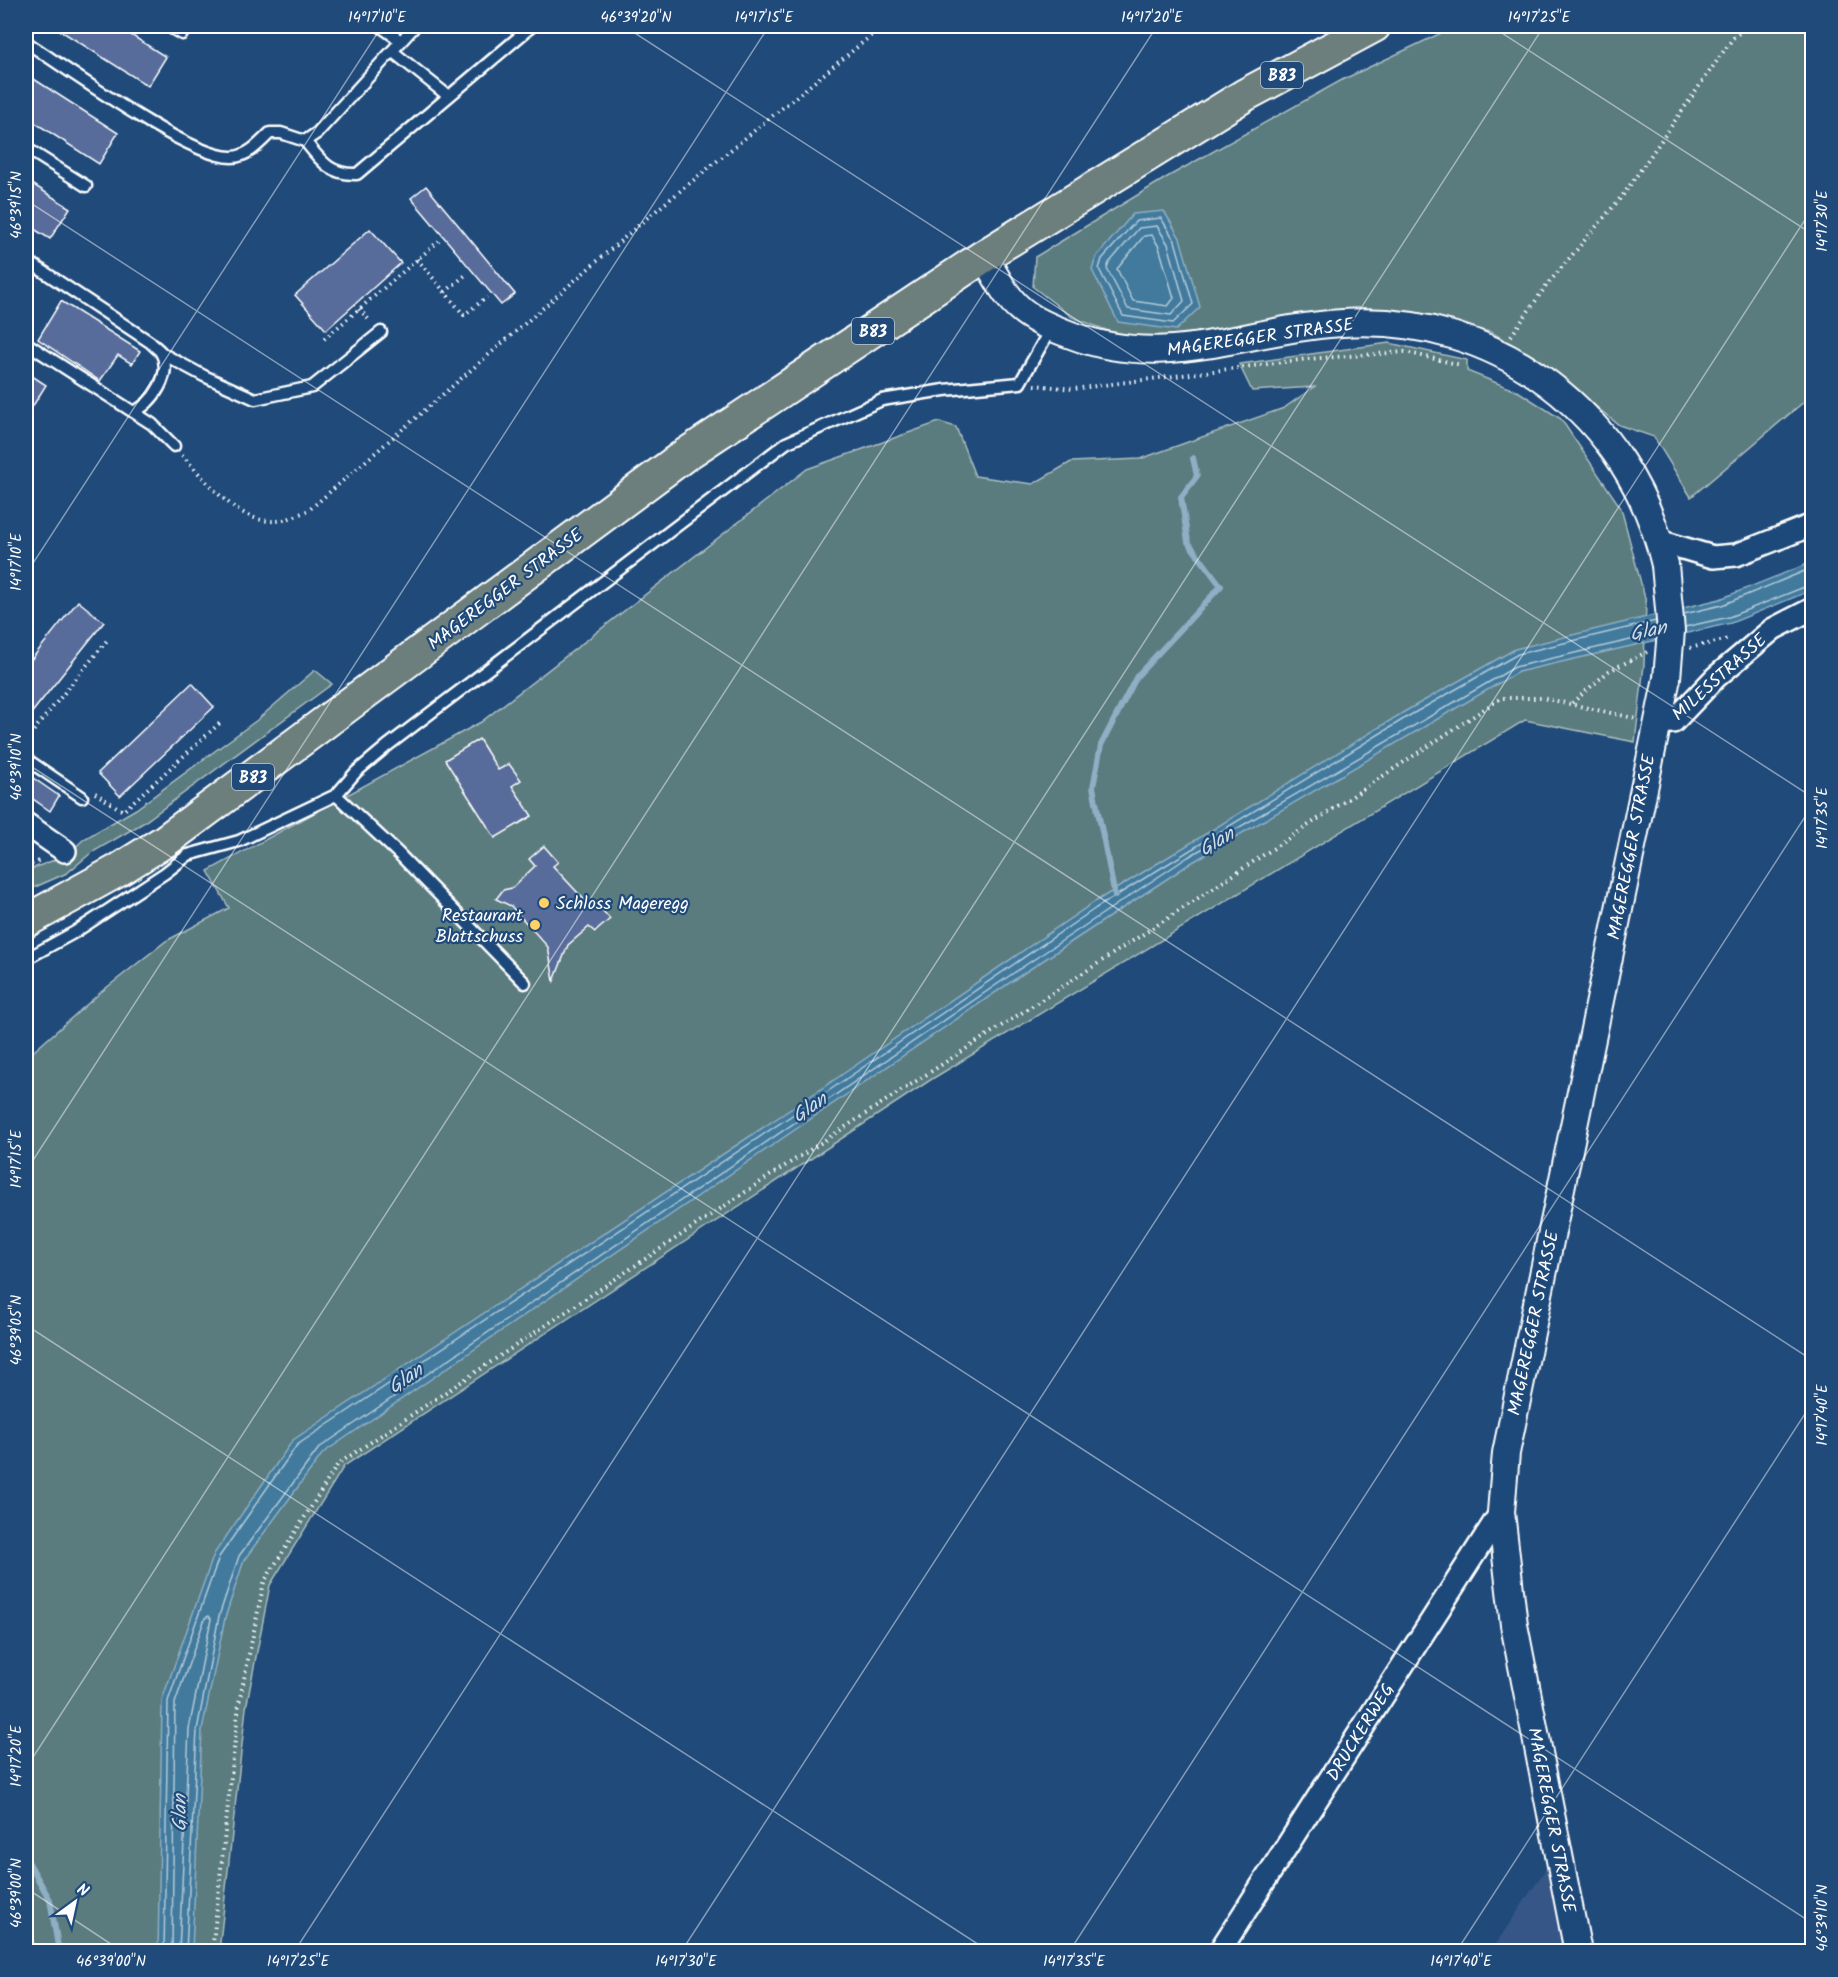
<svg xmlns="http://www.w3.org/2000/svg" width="1838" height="1977" font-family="Kalam,sans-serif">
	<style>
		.built { fill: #345786 }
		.green { fill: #5a7b7f; stroke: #acbdbf; stroke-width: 1.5 }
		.water { fill: #427a9d; stroke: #8eafc4; stroke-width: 1.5 }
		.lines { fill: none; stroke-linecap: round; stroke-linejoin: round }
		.shore { stroke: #b3cad8; stroke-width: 1.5 }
		.stream { stroke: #8eafc4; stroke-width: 6 }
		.building { fill: #596c9b; stroke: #fff; stroke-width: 1.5 }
		.service-casing { stroke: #fff; stroke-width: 15 }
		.minor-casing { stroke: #fff; stroke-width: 26 }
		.tertiary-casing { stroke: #fff; stroke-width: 30 }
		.primary-casing { stroke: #fff; stroke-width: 36 }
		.path { stroke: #fff; stroke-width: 4; stroke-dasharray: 1.5 4.5; stroke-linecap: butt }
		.service { stroke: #1f4a7a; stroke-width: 10 }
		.minor { stroke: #1f4a7a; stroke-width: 21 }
		.tertiary { stroke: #1f4a7a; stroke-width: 26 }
		.primary { stroke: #6c7f7c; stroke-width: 32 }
		.tertiary-bridge-casing { stroke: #fff; stroke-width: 30; stroke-linecap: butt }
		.tertiary-bridge { stroke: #1f4a7a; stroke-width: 26 }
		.ticks { fill: none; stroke: #fff; stroke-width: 1.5; stroke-opacity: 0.45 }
		.poi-dot { fill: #ffd166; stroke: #1f4a7a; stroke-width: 2 }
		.labels { text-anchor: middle; stroke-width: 4.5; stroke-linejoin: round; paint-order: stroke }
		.shield { fill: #1f4a7a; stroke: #bcc9d7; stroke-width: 1.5 }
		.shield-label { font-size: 16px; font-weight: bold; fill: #fff }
		.street-label { font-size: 18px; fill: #fff; stroke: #1f4a7a }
		.poi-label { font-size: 18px; fill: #fff; stroke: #1f4a7a; text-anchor: start }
		.water-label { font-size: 20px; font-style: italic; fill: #d0dee6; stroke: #1f4a7a }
		.neatline { fill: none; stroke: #fff; stroke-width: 2 }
		.ticks-label { font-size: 15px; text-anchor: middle; fill: #fff }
	</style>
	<rect width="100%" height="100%" fill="#1f4a7a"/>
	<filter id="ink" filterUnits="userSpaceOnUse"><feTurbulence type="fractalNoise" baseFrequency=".0167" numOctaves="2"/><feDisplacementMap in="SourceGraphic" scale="12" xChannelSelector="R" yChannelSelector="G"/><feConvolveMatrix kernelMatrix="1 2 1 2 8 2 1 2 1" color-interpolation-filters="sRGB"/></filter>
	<g filter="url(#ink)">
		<path class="built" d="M1549,1864l19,87h-77z"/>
		<path class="green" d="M1456,26h356v369l-121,102 -37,-60 -35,-12 -86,-69 -42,-24 -112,-22 -242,32 -65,-25 -39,-30 2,-30 134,-81 173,-96z
			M1389,343l78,17v11l52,21 42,27 60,89 25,94 -2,63 -9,77 -110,-22 -593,359 -588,387 -74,119 -24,123 -27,243h-183l-10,-35v-858l75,-66 65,-51 63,-33 -21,-37 273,-149 326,-253 132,-47 17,5 19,49 58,8 38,-22 69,-3 144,-51 30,-21 -62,4 -13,-27z
			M315,670l17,14 -189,139 -52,30 -24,20 -41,18v-20l41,-16 17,-16 52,-30 121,-89z"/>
		<path class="water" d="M1164,211l16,27 20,69 -24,23 -58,-8 -26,-52 4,-13 37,-43z
			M1812,562v28l-81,33 -213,49 -327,191 -170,112 -698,478 -79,107 -19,58 -23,112 -10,221 -34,1 4,-252 52,-146 79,-114 525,-349 275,-188 311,-191 111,-63 205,-50z"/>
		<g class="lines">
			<path class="shore" d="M1161,218l14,23 18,63 -20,19 -50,-7 -24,-47 3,-10 34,-38z
				M1157,226l11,18 16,57 -13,14 -43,-6 -21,-40 2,-6 30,-35z
				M1152,235l7,12 15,51 -6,8 -35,-5 -16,-32 27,-33z
				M1684,614l38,-9 90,-37
				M1685,627l44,-10 83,-33
				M164,1952l4,-251 51,-144 78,-112 524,-349 275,-188 311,-191 111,-63 138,-33
				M172,1952l3,-249 30,-85 4,-2 2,3 -22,110 -10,223
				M186,1952l11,-222 22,-114 20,-60 80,-108 699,-478 170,-113 327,-190 141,-33"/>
			<path class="stream" d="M1115,896l-22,-109 8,-42 36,-69 84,-90 -33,-44 -7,-45 16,-21 -4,-18
				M26,1858l24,42 9,52"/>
		</g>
		<path class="building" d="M53,26h64l49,31 -18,29z
			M26,74l92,59 -19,31 -73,-47z
			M26,180l44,28 -20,31 -24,-15z
			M426,186l89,108 -14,11 -90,-107z
			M370,229l31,34 -75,67 -31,-35z
			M61,301l79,50 -8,13 -14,-9 -18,26 -62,-42z
			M26,372l20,13 -20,32z
			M78,601l26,21 -78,98v-54z
			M192,683l22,24 -94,89 -22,-23z
			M479,739l19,31 11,-6 12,16 -9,6 20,30 -37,22 -50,-78z
			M26,773l33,23 -9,15 -24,-17z
			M544,846l14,16 -5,4 39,42 5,-4 13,15 -15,13 -6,-5 -21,18 -14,36 -6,-34 -37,-41 -15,-7 7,-9 9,-2 23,-22 -6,-7z"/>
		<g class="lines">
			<defs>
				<path id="service" d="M168,26l14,8
					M380,26l21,15
					M26,42c40,26 164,116 206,115 15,0 28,-14 38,-24h11l24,8 12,-8 98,-107
					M392,51l55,44
					M305,141c16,20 25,34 52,33l175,-148
					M26,148l60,38
					M26,260l124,82c3,3 8,7 11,10 12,22 -8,52 -28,60
					M26,343l126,81 22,22
					M161,353l43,23 51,23 57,-12 69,-55
					M26,759l56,38
					M336,795l62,58 127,130
					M26,959l49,-27 90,-59 23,-18 51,-14 97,-46 20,-23 31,-26 399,-303 96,-43 62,-10 76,-7 31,-55"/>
				<path id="minor" d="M1659,541l54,16 23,-2 76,-30
					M1657,723l16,-1 43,-45 57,-48 39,-20
					M26,824l39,27
					M1219,1952l282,-440"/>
				<path id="tertiary" d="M984,256c10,17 19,36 32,49 15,15 36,23 55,30 96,37 177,-7 272,-12 154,-10 288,92 322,242
					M1578,1952l-64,-327 -13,-113 5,-59 161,-775"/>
				<path id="primary" d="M26,921l91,-50 48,-30 520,-386 299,-199 261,-161 129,-69"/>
			</defs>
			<use href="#service" class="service-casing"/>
			<use href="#minor" class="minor-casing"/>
			<use href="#tertiary" class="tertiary-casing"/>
			<use href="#primary" class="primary-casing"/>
			<path class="path" d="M417,259l47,56 23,-18
				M445,292l23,-19
				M359,309l12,13
				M1511,336l35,-50 77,-91 110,-157 15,-12
				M324,339l115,-98
				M1034,385l39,4 234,-30 98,-7 56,13
				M182,455c25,26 55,69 95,66 11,-1 22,-7 32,-11l338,-292 236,-192
				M1690,648l39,-9
				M1572,703l37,-32 38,-19
				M26,740l83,-102
				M95,793l28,18 97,-88
				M26,866l16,-6
				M212,1952l27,-249 25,-121 74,-118 430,-287 397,-257 336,-222h42l95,21"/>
			<use href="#service" class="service"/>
			<use href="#minor" class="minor"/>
			<use href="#tertiary" class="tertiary"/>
			<use href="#primary" class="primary"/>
			<defs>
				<path id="tertiary-bridge" d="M1665,565l6,66 -4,47"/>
			</defs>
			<use href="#tertiary-bridge" class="tertiary-bridge-casing"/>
			<use href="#tertiary-bridge" class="tertiary-bridge"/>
		</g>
	</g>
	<path class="ticks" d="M624,26l1188,771M1491,26l321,208M26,200l1786,1160M26,574l356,-548M26,763l1786,1160M26,1171l743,-1145M26,1325l964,627M26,1768l1131,-1742M26,1888l97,64M294,1952l1250,-1926M681,1952l1131,-1743M1069,1952l743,-1146M1456,1952l356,-549"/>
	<g class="poi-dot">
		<circle cx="544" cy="903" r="6"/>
		<circle cx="535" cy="925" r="6"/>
	</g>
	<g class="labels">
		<g class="shield">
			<rect x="1261" y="62" width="42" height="26" rx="4.5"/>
			<rect x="852" y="318" width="42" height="26" rx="4.5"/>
			<rect x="232" y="764" width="42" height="26" rx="4.5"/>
		</g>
		<g class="shield-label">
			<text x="1282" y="81">B83</text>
			<text x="873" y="337">B83</text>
			<text x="253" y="783">B83</text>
		</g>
		<g class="street-label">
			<text transform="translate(1260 337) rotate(-8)" y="6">MAGEREGGER STRASSE</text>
			<text transform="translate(505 589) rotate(-37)" y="6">MAGEREGGER STRASSE</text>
			<text transform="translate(1719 677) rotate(-42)" y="6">MILESSTRASSE</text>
			<text transform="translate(1631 847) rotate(-79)" y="6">MAGEREGGER STRASSE</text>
			<text transform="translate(1533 1323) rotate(-78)" y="6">MAGEREGGER STRASSE</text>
			<text transform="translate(1360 1732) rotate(-58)" y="6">DRUCKERWEG</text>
			<text transform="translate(1552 1820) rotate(79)" y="6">MAGEREGGER STRASSE</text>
		</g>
		<g class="poi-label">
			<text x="556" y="909">Schloss Mageregg</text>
			<text x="523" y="921" text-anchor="end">Restaurant<tspan x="523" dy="21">Blattschuss</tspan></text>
		</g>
		<g class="water-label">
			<text transform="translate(1648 630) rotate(-12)" y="7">Glan</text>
			<text transform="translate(1216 841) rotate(-31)" y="7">Glan</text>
			<text transform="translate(809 1107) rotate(-34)" y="7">Glan</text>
			<text transform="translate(405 1378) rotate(-34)" y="7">Glan</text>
			<text transform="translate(179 1813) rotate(-90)" y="7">Glan</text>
		</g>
	</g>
	<rect width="1838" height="1977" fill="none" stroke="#1f4a7a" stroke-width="66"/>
	<g transform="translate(75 1902) rotate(33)" stroke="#1f4a7a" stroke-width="4.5" paint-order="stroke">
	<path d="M0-4.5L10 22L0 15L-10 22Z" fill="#ffffff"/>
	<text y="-9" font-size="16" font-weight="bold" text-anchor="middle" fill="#ffffff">N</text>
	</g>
	<rect x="33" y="33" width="1772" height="1911" class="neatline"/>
	<g class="ticks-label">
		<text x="377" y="22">14°17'10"E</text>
		<text x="636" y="22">46°39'20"N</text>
		<text x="764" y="22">14°17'15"E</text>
		<text x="1152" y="22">14°17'20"E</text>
		<text x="1539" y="22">14°17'25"E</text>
		<text transform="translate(16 205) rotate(-90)" y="5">46°39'15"N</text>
		<text transform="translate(1822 221) rotate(-90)" y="5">14°17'30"E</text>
		<text transform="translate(16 562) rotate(-90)" y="5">14°17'10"E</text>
		<text transform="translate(16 767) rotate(-90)" y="5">46°39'10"N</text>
		<text transform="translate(1822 818) rotate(-90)" y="5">14°17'35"E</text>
		<text transform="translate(16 1159) rotate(-90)" y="5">14°17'15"E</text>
		<text transform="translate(16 1330) rotate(-90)" y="5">46°39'05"N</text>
		<text transform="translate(1822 1415) rotate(-90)" y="5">14°17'40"E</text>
		<text transform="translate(16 1756) rotate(-90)" y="5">14°17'20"E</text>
		<text transform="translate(16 1893) rotate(-90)" y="5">46°39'00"N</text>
		<text transform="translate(1822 1918) rotate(-90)" y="5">46°39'10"N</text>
		<text x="111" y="1966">46°39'00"N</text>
		<text x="298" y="1966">14°17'25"E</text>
		<text x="686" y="1966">14°17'30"E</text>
		<text x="1074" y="1966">14°17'35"E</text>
		<text x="1461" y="1966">14°17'40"E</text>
	</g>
</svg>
